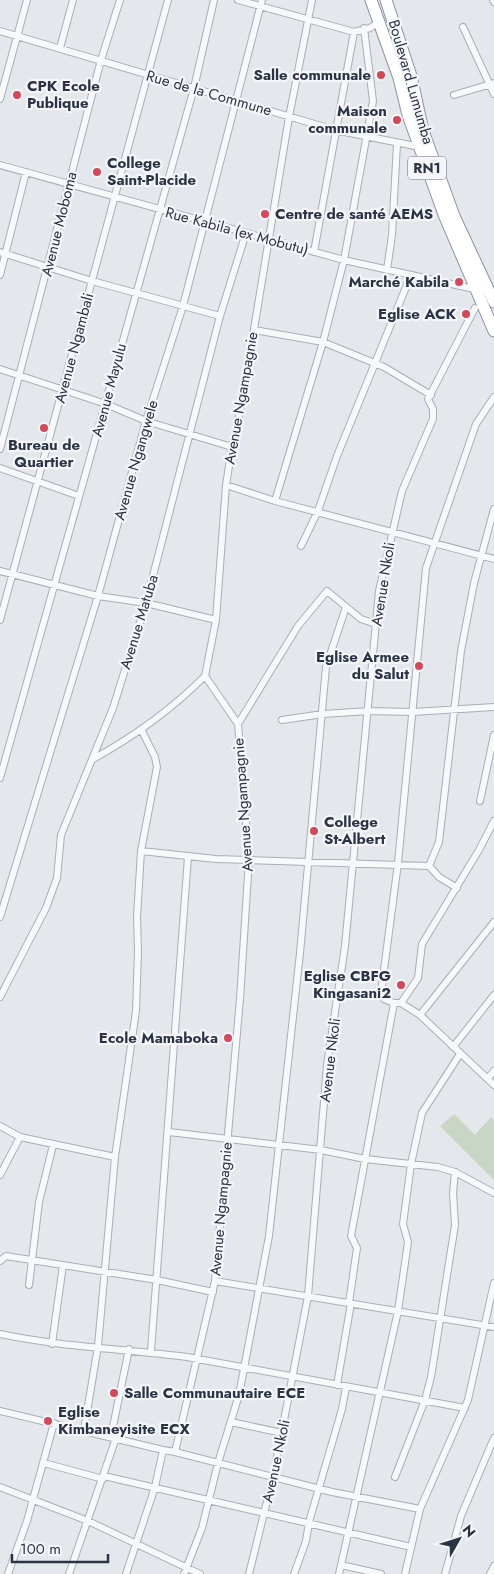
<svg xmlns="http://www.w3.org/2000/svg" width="494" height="1574" font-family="Jost,sans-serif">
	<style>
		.green { fill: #c9d6c5 }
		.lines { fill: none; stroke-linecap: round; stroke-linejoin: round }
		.street-casing { stroke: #a9aeb7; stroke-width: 8 }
		.highway-casing { stroke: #8b94a3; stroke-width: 13 }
		.street { stroke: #f7f8fa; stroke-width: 6 }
		.highway { stroke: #fff; stroke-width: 11 }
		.poi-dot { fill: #d1495b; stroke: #f4f6f9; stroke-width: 2 }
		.labels { text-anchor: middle; stroke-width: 4.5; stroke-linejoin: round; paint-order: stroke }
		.shield { fill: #f4f6f9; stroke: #676e7b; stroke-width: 1 }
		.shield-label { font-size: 14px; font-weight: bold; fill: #2b3445 }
		.poi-label { font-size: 15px; font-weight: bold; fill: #2b3445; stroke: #f4f6f9; text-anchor: end }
		.street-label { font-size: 15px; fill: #2b3445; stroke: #f4f6f9 }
	</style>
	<rect width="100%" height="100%" fill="#e4e7ec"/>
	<path class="green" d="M454,1114l21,21 16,-18 3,3v60l-54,-54z"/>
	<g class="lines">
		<defs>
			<path id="street" d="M238,0l116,32 16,-4 9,-6
				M493,0l1,2
				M463,27l31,67
				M0,31l335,99 85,17
				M60,48l13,-48
				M454,95l40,-12
				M0,99l27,-99
				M0,165l344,95 130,29
				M0,252l92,29 128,35
				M314,252l40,-220
				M387,270l5,-35 5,-91
				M0,275l26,-103
				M254,330l69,12 61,25 47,28
				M0,369l106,35 40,17 86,26
				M494,397l-18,27 -50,144 -28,295 -17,130 3,6 10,4h7l19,12 74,70
				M0,449l101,-389 19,-60
				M0,468l79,28
				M226,485l49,16 219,58
				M275,501l48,-159 21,-82 29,-159 -9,-73
				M301,546l17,-35 19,-55 74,-181
				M0,571l98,25 48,7 70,17
				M0,620l168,-620
				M282,720l41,-6 46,-3 44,1 81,-5
				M238,724l60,-98 29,-35 34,28 15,5
				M93,759c42,-23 78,-49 112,-83
				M0,778l194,-690 20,-88
				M480,801l14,-66
				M141,851l75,8 213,7
				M429,866l10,-24 22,-191 13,-68 20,-74
				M429,866l10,11 18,11
				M0,917l98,-321 48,-175 37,-115 79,-306
				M0,997l46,-89 11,-30 4,-43 52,-127 33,-105 74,-287 26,-83
				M401,1003l17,-25 4,-34 57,-94 15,-29
				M420,1015l74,-93
				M453,1047l41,-52
				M488,1078l6,-7
				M0,1126l20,11 95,20
				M169,1132l152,18 44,9 73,8 17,5 39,21
				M0,1175l20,-38
				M0,1261l6,-5 151,24 56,12
				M215,1281l279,46
				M29,1285l10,-83 14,-57
				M349,1303l8,-55 -6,-12 43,-233
				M0,1334c62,13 125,15 187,23l278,51
				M52,1344l11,-79
				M151,1351l37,-494
				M337,1385l14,-82
				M0,1411l163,39
				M231,1422l51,11
				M84,1430l14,-84 17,-189 21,-146 2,-60 -1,-34 4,-66 16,-84 -2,-10 -13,-26
				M111,1436l18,-87
				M175,1452l157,40 88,17
				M44,1463l59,16
				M104,1476l307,71
				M395,1477l30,-77 6,-23 24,-152 -2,-32 2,-21
				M0,1487l88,34 112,53
				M341,1565l40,9
				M8,1574l19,-53 27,-98
				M69,1574l47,-136
				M126,1574l29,-87 8,-37 12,2 40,-171 25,-282 9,-140 -11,-135 -33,-48 11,-56 10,-135 6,-38 10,-45 47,-285 23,-117
				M184,1574l18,-46 16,-65 21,-68 30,-159 31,-283 26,-286 20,-60
				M249,1574l24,-97 35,-181 19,-231 18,-119 34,-355 23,-100 31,-72v-10l-5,-10 47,-91
				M294,1574l12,-33 3,-19 33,-113 4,-22
				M339,1574l59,-263 10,-69 -5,-18 8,-60 11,-51 38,-59
				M405,1574l15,-65 48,-109 26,-117
				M445,1574l16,-58 33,-78
				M490,1574l4,-8"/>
			<path id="highway" d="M371,0l28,78 9,37 37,102 49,114
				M386,0l25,76 12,55 31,85 40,86"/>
		</defs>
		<use href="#street" class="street-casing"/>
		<use href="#highway" class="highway-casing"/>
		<use href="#street" class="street"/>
		<use href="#highway" class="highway"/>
	</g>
	<g class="poi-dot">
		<circle cx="381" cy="75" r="5"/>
		<circle cx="17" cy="95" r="5"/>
		<circle cx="397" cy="120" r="5"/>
		<circle cx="97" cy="172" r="5"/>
		<circle cx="265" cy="214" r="5"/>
		<circle cx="459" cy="282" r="5"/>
		<circle cx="466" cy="314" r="5"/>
		<circle cx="44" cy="428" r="5"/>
		<circle cx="419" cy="666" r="5"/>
		<circle cx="314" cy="831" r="5"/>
		<circle cx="401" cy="985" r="5"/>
		<circle cx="228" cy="1038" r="5"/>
		<circle cx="114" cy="1393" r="5"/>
		<circle cx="48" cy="1421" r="5"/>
	</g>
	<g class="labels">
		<rect class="shield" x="408" y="156.5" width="38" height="23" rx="4"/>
		<g class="shield-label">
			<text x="427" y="173">RN1</text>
		</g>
		<g class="poi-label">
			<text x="371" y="80">Salle communale</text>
			<text x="27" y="91" text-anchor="start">CPK Ecole<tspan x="27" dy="17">Publique</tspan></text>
			<text x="387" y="116">Maison<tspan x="387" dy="17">communale</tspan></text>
			<text x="107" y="168" text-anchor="start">College<tspan x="107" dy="17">Saint-Placide</tspan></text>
			<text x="275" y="219" text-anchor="start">Centre de santé AEMS</text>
			<text x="449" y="287">Marché Kabila</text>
			<text x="456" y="319">Eglise ACK</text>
			<text x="44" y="450" text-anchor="middle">Bureau de<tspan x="44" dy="17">Quartier</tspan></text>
			<text x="409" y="662">Eglise Armee<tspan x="409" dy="17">du Salut</tspan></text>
			<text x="324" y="827" text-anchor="start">College<tspan x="324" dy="17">St-Albert</tspan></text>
			<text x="391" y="981">Eglise CBFG<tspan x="391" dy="17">Kingasani2</tspan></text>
			<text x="218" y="1043">Ecole Mamaboka</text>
			<text x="124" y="1398" text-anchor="start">Salle Communautaire ECE</text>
			<text x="58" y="1417" text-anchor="start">Eglise<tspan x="58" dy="17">Kimbaneyisite ECX</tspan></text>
		</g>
		<g class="street-label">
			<text transform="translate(411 82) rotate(74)" y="5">Boulevard Lumumba</text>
			<text transform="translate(209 93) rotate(16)" y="5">Rue de la Commune</text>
			<text transform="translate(59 224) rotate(-76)" y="5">Avenue Moboma</text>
			<text transform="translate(237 231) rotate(15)" y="5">Rue Kabila (ex Mobutu)</text>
			<text transform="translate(74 348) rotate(-75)" y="5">Avenue Ngambali</text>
			<text transform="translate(109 390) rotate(-75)" y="5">Avenue Mayulu</text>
			<text transform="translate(241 398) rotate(-80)" y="5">Avenue Ngampagnie</text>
			<text transform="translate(136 460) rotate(-74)" y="5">Avenue Ngangwele</text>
			<text transform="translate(383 584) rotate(-81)" y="5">Avenue Nkoli</text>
			<text transform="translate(139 622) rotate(-73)" y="5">Avenue Matuba</text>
			<text transform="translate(243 805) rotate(-94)" y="5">Avenue Ngampagnie</text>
			<text transform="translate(330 1060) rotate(-83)" y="5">Avenue Nkoli</text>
			<text transform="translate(221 1209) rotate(-85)" y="5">Avenue Ngampagnie</text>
			<text transform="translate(276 1461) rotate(-78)" y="5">Avenue Nkoli</text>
		</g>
	</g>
	<g transform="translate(459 1539) rotate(51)" stroke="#f4f6f9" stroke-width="4" paint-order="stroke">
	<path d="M0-4L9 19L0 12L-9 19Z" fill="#2b3445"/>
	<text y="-8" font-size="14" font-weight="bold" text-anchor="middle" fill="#2b3445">N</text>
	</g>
	<path d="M12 1554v8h96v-8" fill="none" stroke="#2b3445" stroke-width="2.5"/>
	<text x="20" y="1554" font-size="15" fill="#2b3445" stroke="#f4f6f9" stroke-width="4" paint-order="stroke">100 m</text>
</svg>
